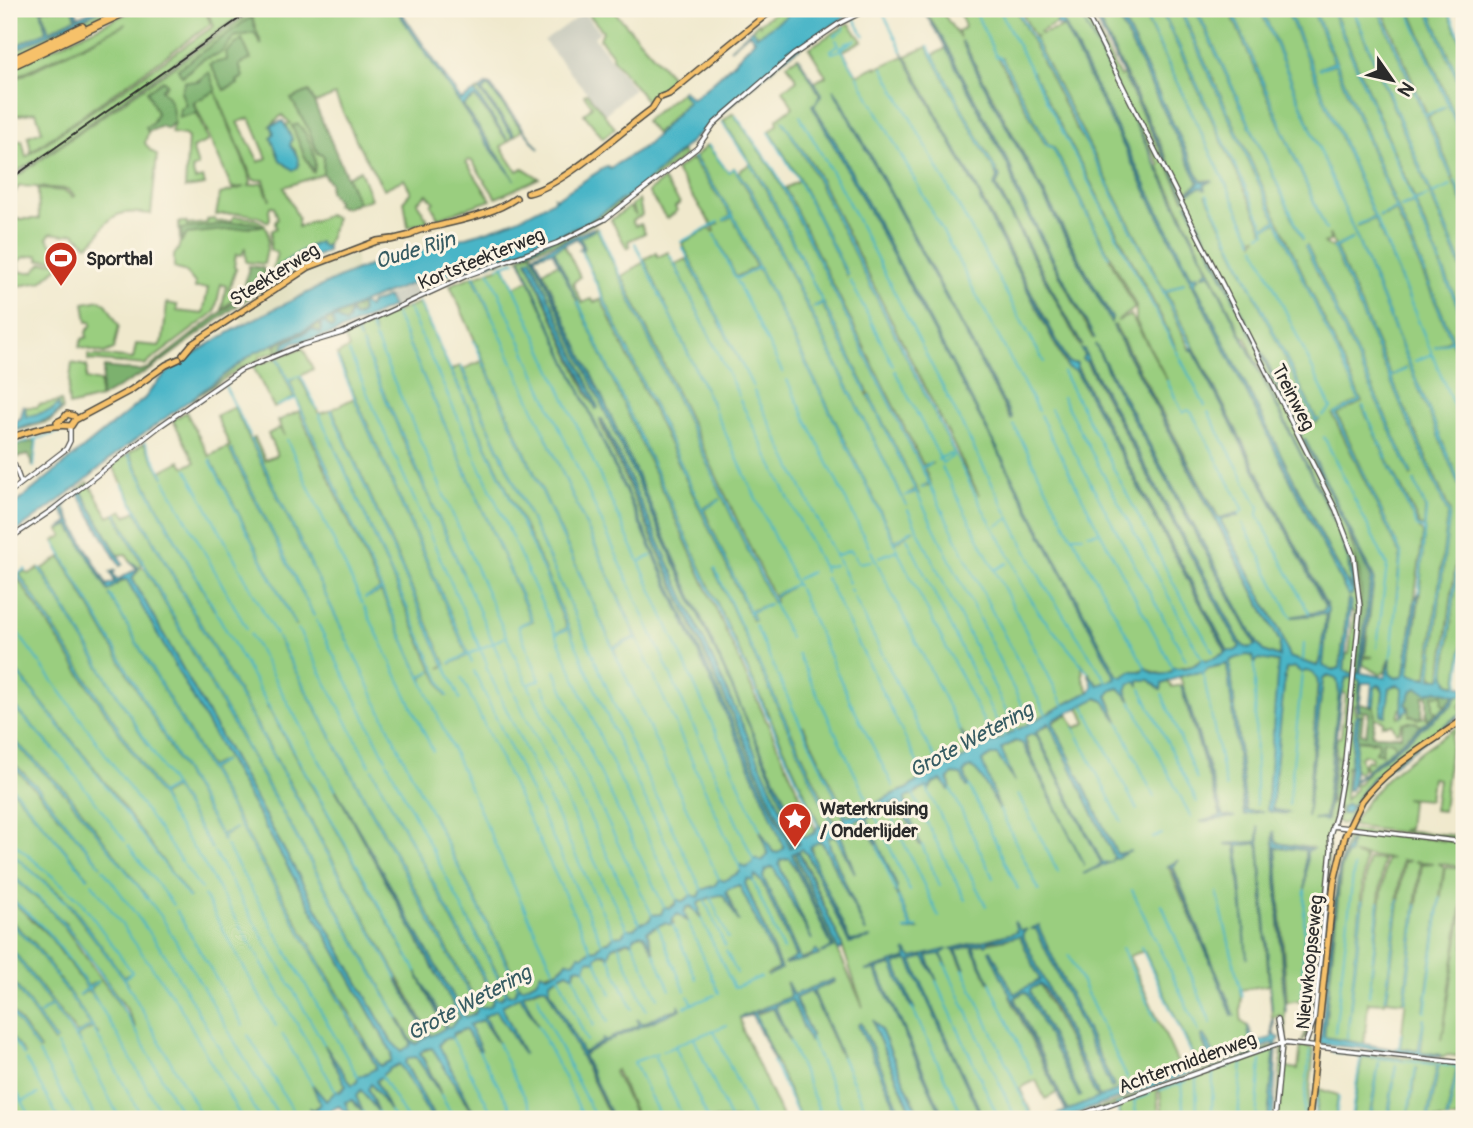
<svg xmlns="http://www.w3.org/2000/svg" width="1473" height="1128" font-family="Pangolin,sans-serif">
	<style>
		.built { fill: #deddbb }
		.industrial { fill: #c3c6b9 }
		.green { fill: #9ace7f; stroke: #627c55; stroke-width: 2; fill-rule: evenodd }
		.forest { fill: #7bb16e; stroke: #536e4c; stroke-width: 2 }
		.water { fill: #4ab5c7; stroke: #3a7079; stroke-width: 2 }
		.lines { fill: none; stroke-linecap: round; stroke-linejoin: round }
		.stream { stroke: #4ab5c7; stroke-width: 2 }
		.minor-casing { stroke: #494843; stroke-width: 6 }
		.major-casing { stroke: #494843; stroke-width: 8 }
		.highway-casing { stroke: #494843; stroke-width: 10 }
		.minor { stroke: #fff; stroke-width: 3.5 }
		.major { stroke: #f6c16b; stroke-width: 5 }
		.highway { stroke: #f6c16b; stroke-width: 7 }
		.rail { stroke: #2b2b2b; stroke-width: 2 }
		.labels { text-anchor: middle; stroke-width: 6; stroke-linejoin: round; paint-order: stroke }
		.poi-label { font-size: 19px; font-weight: bold; fill: #2b2b2b; stroke: #fcf5e5; text-anchor: start }
		.street-label { font-size: 19px; fill: #2b2b2b; stroke: #fcf5e5 }
		.water-label { font-size: 21px; font-style: italic; fill: #365b62; stroke: #fcf5e5 }
	</style>
	<rect width="100%" height="100%" fill="#fcf5e5"/>
	<filter id="ink" filterUnits="userSpaceOnUse"><feTurbulence type="fractalNoise" baseFrequency=".0143" numOctaves="2"/><feDisplacementMap in="SourceGraphic" scale="14" xChannelSelector="R" yChannelSelector="G"/><feConvolveMatrix kernelMatrix="1 2 1 2 8 2 1 2 1" color-interpolation-filters="sRGB"/></filter>
	<filter id="wash" filterUnits="userSpaceOnUse"><feTurbulence type="fractalNoise" baseFrequency=".00686" numOctaves="4" result="noise"/><feDisplacementMap in="SourceGraphic" scale="28" xChannelSelector="R" yChannelSelector="G"/><feGaussianBlur stdDeviation="1.57" result="paint"/><feColorMatrix in="noise" values="0 0 0 0 0 0 0 0 0 0 0 0 0 0 0 0 0 1.4 0 .05"/><feComposite in="paint" operator="in"/></filter>
	<g filter="url(#wash)">
		<rect width="100%" height="100%" fill="#f0e9cd"/>
		<path class="built" d="M356,254v17l-113,52 -4,-6 66,-43 29,-13z"/>
		<path class="industrial" d="M250,9h6l-247,173v-5l51,-33z
			M584,13l16,19 -6,5 40,52 -29,25 -61,-73z
			M414,284l5,13 -25,11 -2,-1 -5,-11z"/>
		<path class="green" d="M9,9h32l5,23 -29,14z
			M42,9h31l3,9 -27,13z
			M103,9h11l-105,50v-6z
			M136,9h68l7,15 -180,128 -3,-16 14,-5 -6,-19 -27,5v-35l117,-58 -117,56v-11z
			M206,9h44l-190,135 -51,33v-21h3l-1,-14 11,-2 4,17 20,-14 168,-117z
			M256,9h140l91,135 16,18 -40,-57 12,-8 31,42 -31,-47 4,-2 34,45 1,-1 -32,-43 6,-5 5,6 29,38 -21,17 16,24 6,-3 16,10 -43,20 -24,-37 -4,-1 -2,2 25,38 -53,18 -7,-14 3,-2 -7,-8 -10,8 11,19 -20,6 -4,-27 7,-8 -7,-13 -20,10 -23,-39 -26,-55 -20,8 -6,-12 -17,8 16,29 9,25 7,3 -1,18 -39,13 14,31v9l30,-12 8,3 -9,27 -50,22 3,7 -3,1 -4,-8 4,-14 -7,-3 1,-19 5,-3 -1,-6 3,-3 -4,-13h-3l-2,3 1,10 -2,3c-15,-11 -34,-9 -52,-7l4,-21 24,-7 -12,1 -38,-86 21,-11 32,79 4,12 -2,4 13,-3 8,17 -6,-20h-10l-2,-2 -44,-105 -27,19 5,11 -7,13 18,-3 11,28 -16,7 6,18 -6,3 3,11 8,-2 2,7 -20,3 3,-50 -3,-3 -14,-2 3,-11 -14,-32 6,-3 -18,4 9,22 -5,11 -6,3 2,5 -3,11 5,7 7,5 -6,59c-18,-2 -34,-5 -46,11 -7,9 -8,15 -18,20l-13,-12 -10,2 -13,-2 -4,5 10,13 1,8 -19,1 1,-2 -3,-3 -12,2 -7,5 1,8 -8,4 -2,-2v-46l5,-7h25l-1,-30 27,2 8,6 2,-1 -8,-7 -47,-3c-11,8 -5,23 -11,34v-38zM252,17l9,28 -5,-10 -5,-3 -17,5 -17,18 -14,4 -20,17 -4,-7zM228,60l11,5 4,12 -6,4 1,3 -14,6 -12,-27 7,1zM282,115l8,8 -5,2 7,14 -2,6 5,5 4,14 -12,2 -7,-6 -9,-22 3,-5 -3,-8 -2,2zM250,118l17,40 -8,4 -21,-40zM292,126c17,10 23,24 20,45z
			M612,9l62,70 -27,22 -35,-43v-4l-12,-15 3,-8 -18,-21z
			M779,9h5l3,7 -27,20 -6,-1 -2,-6 6,-6 2,2v-2z
			M924,9h16l20,29 -2,-6 7,-5 -6,-18h57l59,117 12,19 77,148 26,57h3l132,256 -1,5 -32,6 34,-3 -4,39 -5,13 -28,-9 -8,-24 -166,-308 -2,1 6,12 161,304 -1,15 -16,-6 -6,-9 -162,-298 19,40 142,262c-6,3 -11,3 -15,-3l-159,-294 3,11 155,287 -5,4h-7l-151,-284v-4h-8l-163,-307 21,-9 68,125 2,6 -2,8 85,160 2,-1 -86,-160 4,-8 -67,-122 13,-7 63,120 7,24 77,147 -75,-148 -8,-26 -68,-127zM961,41l5,6 141,263 5,8 -1,4zM998,57l4,1 46,86 6,4 82,158v15l31,59 -36,-65 -14,6 17,-12v-3l-81,-157 -8,-5zM1032,71l131,249 14,30 -16,-29z
			M1034,9h19l5,9 -2,5 -16,9 1,2 23,-7 284,567 4,1 2,-7 -5,-26 3,29 -22,-39 -134,-266 -1,-6 4,-2 -2,-3 -5,3 -135,-269h28l35,68 3,-2 62,125 -12,-30 -79,-160 20,-1 85,174 -12,9v1l26,-13 -12,1 -83,-172h23l113,233 3,-5 -5,1 -110,-229h18l105,224v-5l12,-6 82,178 -26,15 67,139 -4,48 5,-49 -64,-139 25,-12 -181,-393h14l108,231 -106,-231h32l97,221 -94,-221h28l59,138 -57,-138h24l88,208 -17,9 18,-7 34,80 -121,-290h24l22,53 -16,7 17,-5 60,143v2l-16,8 17,-6 55,128 -16,8 16,-6 13,29v123l-141,-336 141,341 -23,181 -10,-3 19,-165 -59,-134 16,-9 -16,8 -55,-128 17,-10 -18,9 -6,-13 1,7 -6,2 3,3 6,1 115,267 -21,163c-6,1 -13,1 -18,-4l11,-81 6,-83 -12,-29 11,29 -1,18 -5,-3 -57,-118 49,108 12,20 -18,139 -3,4 -6,1 -6,-4v-15l-5,12 -5,3 -17,-9 1,-7 9,-1 -8,-1 9,-78 -71,-138c23,45 51,90 57,141 4,30 -2,62 -5,93l-11,-4 2,-16h3l5,-42 -5,-1 1,-11 -2,-1 -8,69c-7,2 -11,2 -18,-2l6,-58 -162,-315 19,-11 -20,10 -131,-254 3,-2h-3l-11,-21zM1127,107l33,58 -2,1 85,171h3l10,26h3l8,16 -2,1 1,3 57,114h3l4,13 -120,-237 -8,3 6,-7zM1206,194l111,226 3,-1 -4,4zM1188,203l110,223 6,3 -2,3h-3zM1307,245l105,229 -1,2 -106,-230z
			M1162,9h17l97,212 -12,6z
			M1314,9h17l83,192 -13,6 13,-4 50,119v43z
			M1333,9h19l112,266v43l-49,-117 7,-3 -7,2z
			M1353,9h25l74,170 2,-1 -26,-61 18,-10 -19,8 -45,-106h26l56,134v59l-9,-21h-2l11,25v63z
			M1410,9h17l37,86v43z
			M1429,9h18l17,40v41z
			M849,23l13,18 -19,10 14,24 19,-9 1,2 27,-12 76,141 87,171 9,3 150,281 -16,8 -8,-1 -7,5 -21,5 -9,6 -21,-6 -21,8 -6,-2 -258,-486 258,488 -4,4 -15,4 -16,-21 1,15 6,13 -112,59 -5,-1 -10,-17 6,16 -1,7 -16,10 -10,2 -7,6 -10,2 -17,13 -12,4 -20,11 -6,-1c-4,7 -14,13 -22,13l-44,-91 42,94 -10,5 -121,-255 117,254 -8,6 -3,-3 -266,-576 10,-6 16,33 -7,6 9,20 9,-4 3,3 7,-3 151,321h2l-3,-8 18,-8 -20,7 -45,-101 17,-11 -19,10 -120,-258 2,-3 -4,-10 16,-11 176,375h3l-1,-4 17,-11 -18,9 -151,-320 22,-14 70,146 -70,-149 12,-6 2,4 10,-5 47,95 -40,-83 12,-5 54,105 -59,-121 28,-15 3,4 2,-1 -2,-4 7,-4 -8,2 -37,-55 17,-11 39,56 -8,6 10,-4 23,50 -20,10 -21,-43 21,45 22,-11 138,277v-2l18,-14 -19,12 -162,-326 -38,-58 12,-12 21,27 6,-4 15,24 158,314 -156,-316 -13,-18 12,-8 16,26 54,107 -52,-108 -45,-68 10,-8 39,56 12,22 145,292 -8,5 10,-3 -7,-18 9,-4 -10,2 -138,-277 14,-7 48,95 1,-1 -49,-96 -29,-48 8,-7 -1,-5 16,-12 -10,-17 14,-10 -10,-16 11,-7 22,38 -5,-13 11,-6 -17,-28zM782,120l31,45 166,330 -25,-43 -144,-286zM912,232l100,186 -1,1h-1zM823,302l94,188 2,5 -3,-3 -10,4 9,-7 -93,-185 -9,3z
			M681,92l7,9 -32,33 -11,-13z
			M587,93l28,35 -12,10 -19,-24 8,-8 -8,-11z
			M681,152l4,4 -88,66 -37,19 -65,22c19,-11 45,-17 66,-27 44,-20 83,-52 120,-84z
			M360,170l11,29 -13,4 -11,-26z
			M663,180l17,23 -5,4 2,4 -10,8 -19,-27z
			M639,200l3,15 -10,6 3,5 6,-2 4,9 -17,8 2,5 -3,2 -16,-28 18,-13 7,8 -5,-10z
			M233,217c40,-1 38,14 31,47l-18,-2 -1,-15 -3,8 -6,-1 -2,13 3,3 -1,-1 -7,21 5,1 -1,9 -11,9 4,-23 -5,-2 -6,28 -70,53 -57,-5v-6l3,2c15,-1 28,2 42,3l3,-15 23,2 4,-7 4,-36 10,2v6l26,3 5,-26h-13v-5l-9,-11 -12,-4v-13c9,-9 5,-20 5,-33h7l1,3 20,-2v-3l8,-1 1,3 16,-1z
			M532,252l221,482 -210,-463 16,-8 5,9 252,559 -9,6 -5,-2 -45,-93 42,100 -3,5h-7l-118,-258 95,214 17,39v8l-5,3 -5,-1 -11,-16 6,19 -6,6 -17,8 -4,-3 -1,6 -16,9 -5,-1 -4,5 -13,5 -3,7 -8,-1 -3,4 -11,2 -16,12 -9,1 -3,6c-14,5 -31,20 -47,22l-5,6 -6,1 -8,6h-4l-5,6h-7l-9,8 -17,5 -5,6 -13,7 -4,-3 -88,-173 88,177 -4,4 -6,2 -44,-82 41,81 -9,6 -125,-231 122,230 -4,7 -10,2 -203,-371 201,373 -11,7 -5,-2 -143,-255 141,257 -10,10h-3l-30,-53 28,54 -14,8 -319,-571 16,-11 86,156 -85,-157 15,-10 20,35 -3,-7 19,-10 5,6 10,-5 -22,-42 13,-8 23,44 21,-10 -14,-30 18,-9 114,235 -96,-203 3,-1 10,22 12,-5 -9,-21 11,-6 6,8 -7,-15 21,-10 81,179 -15,8 16,-6 42,89 -1,-4 9,-5 -11,4 -124,-279 -6,-16 6,-3 -8,2 -10,-23 25,-9 10,21 -14,8 20,37 12,-4 113,255 -4,3 6,-3 -114,-256 22,-11 113,256 -17,10 19,-9 -132,-300 12,-7 -5,-12 12,-3 5,8 -4,-10 12,-6 6,10 -5,-13 49,-19 118,253 30,72 -12,6 13,-5 5,8 -35,-82 -87,-185 9,-4 124,269 -121,-266 19,-8 135,295 -3,-8 22,-10 3,4 -2,-5 -93,-205 92,205 -23,10 -163,-362 23,-9 19,41 -17,-41 29,-11 10,22 15,-7 13,29 -21,-50h-3zM531,259l59,129 7,19 -1,1 -9,-14 -60,-133zM405,335l128,286 -15,5 13,-6zM362,343l101,230v1l-50,-111zM602,419l194,426 -4,1 -191,-421 -1,-5zM332,441l115,255h-1l-13,-26zM230,450h2l82,166 -84,-165zM210,459l1,1 85,165h-1zM267,706h1l140,252z
			M56,262l3,4 -18,16 -27,5 -5,-4v-6l11,-5h13l9,-9z
			M100,300l7,5 12,21 -5,23 -10,4 -25,-6 3,-8 5,-2 -1,-5 5,-6v-4h-4l-3,-19z
			M361,304l-86,42 4,7 -5,-1 -15,5 1,3 -17,7 -51,33 62,-47z
			M277,358l17,40 -20,10 -21,-42z
			M72,363l15,3 -1,13 14,3v16l-31,8 -1,-13z
			M61,401l2,9 -13,11 -41,12v-3l4,1 39,-13 8,-8 -34,7 -1,-10h12l1,-2z
			M88,482l21,35 6,-3 27,50 -1,4h4l252,449 14,26v3l-8,5 -6,-3 -6,-7 -259,-463 6,-7v-4l-8,-6 -4,-7 -8,1 -38,-66z
			M122,510l4,6 10,-5 280,501 12,25 -12,7 -4,-2 -267,-477 -28,-52z
			M1464,518v115l-7,50 -3,2 -8,-4 -1,-5z
			M69,525l40,63 18,-9 265,474 -1,8 -11,5 -170,-296 14,-10 -15,7 -100,-173 267,472 -1,3 -23,16 -23,-33 17,34 -20,15 -10,-11 4,14 -17,15h-294v-84l16,20 -16,-22v-23l29,40 2,-1 -31,-42v-29l45,64 2,-1 -47,-66v-28l42,58 -11,9 12,-8 29,38 -4,-8 15,-8 7,7 -63,-90 -27,-26v-21l40,38 38,52 -8,8 9,-6 10,13 -8,-14 9,-8 -11,5 -38,-51 -41,-39v-22l40,35 14,16 73,103 -10,-20 -61,-85 -56,-51v-20l53,44 67,89 -4,-6 4,-5 -5,3 -51,-70 -64,-56v-65l80,92 -80,-94v-22l30,31 62,73 -63,-78 -29,-30v-21l57,58 82,103 -80,-105 -59,-58v-33l51,54 -51,-56v-37l89,112 92,123 -91,-124 -90,-113v-82l4,-3 4,1 148,226 -4,-8 13,-7 38,61 -38,-63 -13,8 -141,-219 3,-4 6,3 10,-6 110,179 -107,-178 19,-12 163,285 -1,-5 14,-9 -16,7 -167,-294 9,-5 -4,-6z
			M1246,654l33,9 -11,148 20,2 -16,-3 6,-81 8,-60 8,-2 19,5 5,9 -11,136 16,-138 8,-3 7,5 1,12 -14,126h-10l12,1 3,-26 1,9 12,-46 -8,-1 2,-18 4,-1c1,-15 4,-29 5,-43l-4,-2 4,-14 9,-1 5,4 -3,24 -4,1 3,9 1,-4h8l-2,5 -7,-1 -6,54 -3,-3 -2,34 11,-11 -3,-5 5,1 7,-10 18,-17 69,-53 5,-9 7,-1v7l-5,4 3,5h2l-92,67 -20,27 13,-12 -20,30 -5,1 -3,-3 2,-14 -3,1 -8,27 1,15 -17,169 -4,14 -6,9 5,-13 -3,-1 -1,-28 -16,2 -11,-155 29,3v39l2,-38 4,-3 -34,-5 -4,-12 13,202v2l-4,1 -2,-21 -8,3 -14,-192v14l-3,2 -30,2 11,1 5,52 -3,-52 19,-2 2,4 10,138 -29,5c3,13 -1,20 2,32l6,4 3,17 -35,14 -15,-20 8,19 -3,5 -8,3 -54,-113 -15,5 52,114 -26,11 -44,12 -42,18 -2,-2 -52,-109v-3l25,-13 55,110 4,2 -78,-162 3,-4 -3,1 -5,-4 1,5 -66,17 3,1 9,18 -7,-18 15,-4 18,37 -16,-37 47,-10 20,44 -27,15 -1,-2 -2,4 47,96 -12,6 -9,-19 -16,8 14,31h-113l-40,-89 -5,-6 -1,6 40,89h-11l-43,-95 -2,1 42,94h-100l-46,-104 18,-7 14,30 -12,-32 17,-7 17,40 2,-4 -16,-37 16,-7 28,62 -26,-63 22,-8 -42,13 -7,-13 5,14 -51,22 3,13 40,88h-145l-22,-49 -2,2 23,47h-24l-31,-63 23,-14 -22,11 -2,-1 -21,-40 51,107h-134l-37,-69 -1,-4 4,-7 22,-10 14,22 -10,-27 13,-4 15,22 -13,-25 12,-7 24,38 -18,-42 18,-10 16,25 -13,-27 22,-8 14,24 -9,-20v-9l17,-9 6,3 4,-8 8,1 3,-8 8,-2 4,-5 9,2 3,-8 18,-6 5,-6 8,-1 7,10 -3,-13 17,-8h10l-1,-5 5,-4 9,7 -3,-8 3,-6 7,1 5,6 -1,-11 18,-8h7l13,20 -10,-23 1,-3 9,-4 5,1 36,78 1,5 -12,6 15,-6 -36,-86 2,-4 6,2 2,-6 8,9 32,72v2l-11,6c12,-3 22,-4 34,-9l-4,-1 -14,5 -37,-82 2,-7 8,-3 33,62 -27,-64 1,-5 9,-2 20,36 -17,-41 9,-5 6,6 43,88c-9,-19 -42,-81 -38,-98l8,-3 3,3 38,77 -31,-74 -2,-10 7,-2 17,30 -13,-34 19,-11h8l1,-4 9,-1 19,-13 5,4 20,40 -14,-39 -1,-9 22,-11 2,3 4,-7 8,-3 10,9 -3,-12 5,-3 8,1 7,12 -4,-15 6,-5 6,1 22,37 -16,-42 1,-4 8,-4h6l13,17 -9,-23 15,-8 6,2 12,20 -9,-25 43,-24 7,14 11,-5 -7,-16 16,-9 9,3 13,18 -10,-24 5,-5 7,-2 9,8 -2,-6 2,-6 8,-3 3,3v-4h11l11,9 1,-5 6,-2 4,5 11,-2 -3,-8 6,-3 41,-10 17,150 5,-1 -4,-5 -15,-145 1,-3zM1183,686l39,126 2,4 8,1 -20,3 9,-3 -37,-120zM795,853l8,5 39,87 21,62zM1179,860l-6,6 61,149 -66,-149zM1038,928l76,158 -2,2 -76,-159h-6z
			M1378,685l5,7 -2,23 5,1 3,-29 9,-2 5,3v21h-3l-2,8 6,-2 2,-11 11,15 8,-2 1,-5 2,7 9,-7 -4,-2 -2,-12 2,-3h10l9,6 -31,25 -5,-4 -13,1v-1l-5,10h-2l-4,-8 -10,1 2,-4 -11,-4 2,-29z
			M1464,722v4l-12,9 -9,76 -9,-1 4,-31 -6,-1 -3,22 -24,-2 6,3 -3,28 -7,1 58,6 -1,4 -106,-14c24,-51 68,-73 112,-104z
			M1383,739l10,3 2,5 -29,24 -2,-7 3,-4 4,2 1,-5 -7,-3 -5,3 3,11 -5,5 -5,-6 3,-27 17,2 5,-2 1,7 -4,5 7,1z
			M1351,830l113,13v24l-26,-4 6,4 -20,145 21,-145 19,2v20l-22,151 22,-140v157l-16,-2 -6,3 -2,-3 -19,-3 3,-34 -6,33 -18,-3 22,-184 12,-1 -20,-2 6,2 -16,139 -17,-2 17,-138 6,-1 -8,-1 -17,143 -17,-1 -4,43 -40,-7 17,-168 10,-30 -12,29 -17,175h-2l12,-127 7,-51 10,-35zM1352,854l40,5 -6,1 -16,128 13,-128 -15,-1 -21,180 18,-181z
			M9,922l25,24 57,80 -14,8 -68,-89z
			M1288,1044l-2,23 12,2 3,-24 12,3 1,2 -7,69h-30l5,-72z
			M1275,1046l-7,73h-105l-3,-28 -3,1 2,27h-38l-3,-14 -33,12v2h-15z
			M432,1048l3,2 40,69h-40l-30,-56 3,-5 7,-2 25,35 -20,-39z
			M1356,1052l108,12v3l-9,-1 2,1 -11,52h-17l10,-54h3l-19,-3 14,3 -10,54h-19l9,-52 -10,52h-18l7,-55 -9,55h-16l8,-57 -10,57h-17l10,-62 42,3 -50,-6z
			M400,1064l32,55h-80l-7,-17 5,-3 11,11 -5,-14 5,-6 16,20 -9,-21 3,-5 17,24 -12,-27 13,-12z
			M1458,1068h6v51h-16z
			M1319,1089l19,6 -3,24h-19z"/>
		<path class="forest" d="M251,17l11,28 -8,-12 -20,4 -13,16 -18,6 -21,17 -4,-7z
			M242,39l9,20 -12,6 4,12 -6,4 1,3 -14,6 -14,-26 17,-4 -1,-8z
			M209,72l7,19 -23,11 4,11 -18,4 1,-9 6,-3 -5,-13 4,-11 13,1z
			M163,80l4,4 -6,6 7,7 4,10 2,15 -7,7 -5,-3 -14,6 -2,-5 6,-3 5,-11 -10,-22z
			M309,91l49,112 -13,5 -10,-3 2,-4 -8,-9 1,-10c-12,-9 -5,-15 -6,-26l-6,-3 -10,-25 -17,-29z
			M298,124c10,10 20,33 16,48l-10,-17 -12,-29z
			M244,222l11,1 7,3 -75,8 -5,7 -1,-12z
			M249,266l14,2 5,17 -27,18z
			M233,303l5,2 -85,63 -53,30 4,-31 35,4 10,-3z
			M361,305l1,6 -4,5 -4,1 -3,-5 -2,1 -1,8 -3,3 -12,-4 1,7 -3,2 -6,-7 -3,2 -1,9 -9,-4 -27,14 -2,8 -4,2 -4,-8z
			M36,440l-3,27 -4,-12 -15,3 -2,-11z
			M1349,532l22,45 -12,97h-4l6,-79 -2,-23z
			M1417,688l9,4 10,-2 19,5 -9,11 -4,-3 1,-8h-10v15l4,2 -10,8v-25l-4,1 -1,22 -12,-2 -1,-9 -3,-3 6,-14z
			M1360,704l14,3 1,12 -3,16 29,1 2,-13c8,-2 12,-2 18,3l-26,21 -2,-5 -10,-2 -1,14 -7,-2 4,-5 -1,-7h-22l3,-25 4,1 -2,17 5,2 3,-23 -10,-1z
			M1335,756l8,1 -5,38 -7,9 -1,-10z"/>
		<path class="water" d="M9,9l8,36 29,-13 -5,-23 8,22 27,-13 -3,-9h3l2,8 17,-8h8l-94,44v-3l6,-4z
			M396,9h3l62,91 14,-8 33,48 -33,-43 -12,8 52,75 -28,-36z
			M784,9h73l-75,51 -80,71 -42,39 -24,20 -45,30 -66,32 -49,16 -55,12 -59,23 7,4 2,-4 16,-6 5,10 -59,27 -39,9 -11,8 2,-8 27,-14 9,4v-9l4,-2 6,7 3,-2 -1,-7 3,-3 9,7 3,-3 2,-9 4,5 5,-1 3,-5 -1,-7 -107,49 -139,102 -39,33 -67,49v-28l136,-111c18,-28 45,-42 73,-59 28,-17 56,-30 85,-44 22,-11 44,-22 68,-30 63,-22 126,-29 184,-66l-1,-2 3,1 50,-32 3,2 37,-23 41,-43 -7,-10 2,-2 9,9c12,-9 24,-19 35,-30 10,-9 18,-20 28,-29l-6,-7 -19,16 22,-20 5,7 30,-20z
			M922,9l20,29 68,127 8,26 77,148 -69,-127 -10,-20 -7,-24 -68,-129z
			M1053,9h4l135,268 5,-2 2,2 -4,3 1,6 134,266 21,38 -3,-30 -14,-39 -124,-248 -9,3 7,-7 -130,-260 260,519c6,17 20,50 14,67l-4,1 -284,-569 -8,-3 2,-5z
			M1090,9h6l-1,4 92,187z
			M1114,9h4l83,172 2,1 10,-2 -9,5 1,4 -5,-2 -13,6 12,-10z
			M962,41l145,269 5,8 -1,4 -139,-259z
			M902,51l78,142 2,8 87,162h8v5l151,283h7l5,-4 -153,-285 -5,-3 2,-4 -3,-6h3l4,11 153,283c4,6 9,6 15,2l-142,-261 -19,-40 162,298 6,9 16,6 1,-15 -167,-317 104,191 3,2 18,-5 1,3 -16,2 -2,3 60,112 8,24 28,9 2,-2 7,-50 -35,3 32,-6 2,-5 -132,-256 -3,-1 3,-2 135,261 -5,58 11,4 6,-2 8,-69 3,1 -7,70 7,4 8,-1 12,-96 -68,-137 2,-1 69,139 -13,95 24,4 6,-20 -1,17 6,4 6,-1 3,-4 10,-73 4,-8 -10,81c8,6 23,5 32,6l4,-7 3,11 16,4v8l-7,1 -5,9 -99,78 -3,7h-3l9,-75h3l-6,66 95,-76 7,-10 -19,-5 -8,3 -11,-5 -5,2 -6,14 2,7h-2l-4,5 1,-28 -5,-3 -8,2 -4,29 -5,-1 2,-23 -2,-6 -3,-1 -3,3 -1,18 -4,-1 2,-22h-10l-3,28h-2l3,-30 -5,-4 -9,1 -5,19 -15,124 -13,-2 12,-1 14,-125 -2,-14 -9,-3 -5,3 -16,138 11,-131c0,-9 -3,-14 -13,-15l-3,2 -8,-6 -8,2 -1,6 -13,134 16,4 -3,1 -18,-3v-3l11,-146 -20,-3 -3,5 -3,-8 -6,-1 -15,5 -1,2 16,149h17l-19,4 -17,-151 -19,4 -4,5c-16,-2 -28,6 -42,11l-1,6 -11,-10h-11v5l-3,-3 -7,2 -3,6 5,11 -12,-13 -7,2 -5,6 12,27 -15,-22 -7,-3 -44,22v3l64,131 14,-3 -19,9 2,-3 -65,-134 -13,9 66,130 7,1 -26,11 18,-9 -1,-4 -64,-126 -5,-1 -6,4 1,8 59,120 -63,-123 -7,-2 -14,8 14,33 -18,-27h-6l-9,6 18,49c-7,-11 -19,-39 -30,-43l-6,5 5,14 -2,1 -6,-12 -8,-1 -5,5 3,10 -2,1 -8,-10 -8,3 -4,7 -2,-3 -22,11 1,9 15,39 -23,-44c-8,0 -20,8 -22,15h-10l31,69 -1,5 16,36 5,2 -12,2 6,-3 -16,-37 1,-6 -33,-67 -11,5 -1,6 -8,-1 -4,3 16,42 -20,-38 -7,3 2,9 36,85 -43,-88 -3,-3 -10,6 7,21 33,73 21,-3 -22,5 -42,-89 -6,-5 -9,5 42,94 -13,5 11,-6 -37,-80 -6,-9 -9,2 -1,5 33,75 -39,-73 -8,3 -2,7 37,82 10,-2 6,-7 3,5c-13,5 -24,7 -35,9l11,-6v-3l-32,-71 -8,-9 -2,6 -6,-2 -2,4 36,86 -14,7 11,-7 -1,-5 -38,-79 -11,4 -2,3 13,30 -16,-27c-6,-1 -20,5 -25,8l3,15 -10,-12 -4,1 -3,5 4,10 -10,-8 -5,4 -1,7 -8,-2 -17,8 7,22 -10,-18 -4,-1 -7,4v5l-6,-2 -15,6 -3,10 -3,-4h-6l-4,5v3l-8,-1 -3,9 -5,-2 -5,1 -1,8 -7,-4 -17,9v9l33,63 19,-11 1,-3 2,2 34,-16 -2,-6 5,5 24,-12 13,-3v-4l2,4 -76,33 -22,13 30,64 -67,-132h-7l-16,7 15,32 -18,-30 -18,10 22,49 -28,-45 -12,7 14,26 -16,-23 -13,5 12,25 -2,1 -14,-22 -11,4 -2,5 -9,1 -4,6 38,74 -45,-71 -7,1 -5,4 21,42 -25,-38 -8,1 -3,5 30,56h-3l-33,-55 -10,5 -13,12 14,30 -19,-27 -3,5 10,23 -17,-22 -5,6 7,16 -11,-12 -7,2 7,17 -13,-13 -8,4 2,9h-4l-5,-4 -5,4h-22v-2l6,2 7,-6v-5l4,2 6,-6 -8,-20 14,17 10,-10 4,1 6,-6 -22,-42 28,41 5,-3 1,-5 17,-8 1,-3 -13,-24 1,-3 16,27 11,-5 1,-8 -265,-473h-5l-14,11 -38,-66 -11,4 10,-7 -8,-13 -5,3 -1,-1 11,-10 1,2 -3,5 43,77 8,-3 -5,-10 6,-2 -3,3 4,7 20,-11 -7,-8 9,7 -7,10 259,463 10,10 9,-5 1,-3 -14,-26 15,25 4,2 12,-8 -32,-58 35,58 14,-8 -29,-57 31,56h3l10,-10 -125,-229 130,229 10,-3 3,-6 12,-2 5,-8 6,1 5,-6 3,2 6,-2 3,-7 5,2 13,-7 5,-9 6,3c7,-2 16,-6 20,-14l7,1 5,-7 4,1 8,-6 6,-1 5,-6 7,-1 5,-6 8,-1 5,-6h7l6,-6 9,-2 3,-6 9,-1 3,-7 7,1 4,-3 2,-6 6,3 8,-7 8,2 3,-7 13,-5 4,-6 5,2 16,-9 1,-7 5,3 7,-5 1,-5 8,3 6,-6 -8,-25 13,22 5,1 6,-5 -18,-45 -246,-544 270,589 9,-4 -1,-5 -47,-109 51,105 3,2 10,-4 2,-6 3,-1 4,3 9,-7 6,1 6,-4 -2,-4c9,3 21,-3 27,-12l5,1 20,-11 12,-4 17,-13 9,-2 8,-7 10,-1 16,-10 1,-7 -8,-19 12,20 5,1 112,-59 4,-5 -5,-15 10,13 18,-6 -133,-256 -170,-316 -1,-2 4,-2 4,-9 -22,-37 24,37 -8,12 21,35 282,534 6,2 8,-6h11l3,-4c7,7 18,10 27,4l2,-4c8,3 23,-1 28,-8l3,2 19,-7 2,-3 -150,-280 -9,-3 -1,-5 -86,-163v-3z
			M487,84h2l50,65 -46,-57 -5,-6 -6,5 32,43 -1,2 -34,-46z
			M833,89l8,11 171,318 -1,1z
			M283,121l9,18 -2,6c3,7 11,11 8,22l-5,3 -13,-10 -9,-23 3,-4 -3,-8z
			M995,172h2l3,5 -4,9 86,160 -88,-160 3,-8z
			M1189,203l109,223 2,3 4,-1 -3,8 -114,-232z
			M593,228l1,2 -14,8 4,8 -2,5 -3,-1 3,-4 -5,-8 -23,12 24,52 -26,-51 -17,5 69,145 147,328 -218,-474z
			M319,242l4,5 4,-2v6l-26,13 -26,18 5,-8 -3,-7 29,-19z
			M531,258l59,130 8,20 -2,1 -69,-149z
			M58,404l2,6 -8,8 -39,13 -4,-1 6,-3 2,-7 4,-2 2,-12 2,1 1,10 26,-7z
			M600,419h2l21,44 173,379v3l-4,2z
			M80,489l43,75 -3,2 -43,-74z
			M1181,686l3,3 38,123 2,4 11,1 -35,5 21,-6z
			M1464,711v2l-92,67 -25,34h-6l1,-6 5,-4 4,3 21,-29z
			M1258,826l14,185 -13,-164 -2,-4 -19,3 9,113 -11,-114 -11,-1 30,-2 3,-2z
			M1273,831l4,12 35,6 -5,2 -2,39v-40l-29,-3 10,167z
			M1351,837l-2,17 -3,1 -6,15 -16,167 69,12 7,-1 40,7 -1,2 -117,-13 -2,-3 19,-172z
			M799,852l43,93v4l-4,1 -43,-97z
			M1179,860l-6,7 61,148h-2l-61,-148 -3,-1z
			M1014,921l6,9h6l-4,4 77,162 -4,-2 -50,-105 -5,-5 -9,5 -1,3 51,104 -2,1 -52,-104 -3,-1 -8,4 -1,4 52,109 2,1 48,-20 38,-9 11,-6 40,-14 3,-5 -8,-20 2,-1 13,22 34,-12 -2,-19 7,16 17,-4v-18h2v15l6,3 -3,4 -4,77h-5l7,-72 -1,-4 -213,76h-16l21,-8 -77,-160 2,-1 23,44 26,-14 -20,-44 -31,5 -3,4 -2,-2 -11,3 17,37 -19,-37 -15,4 9,19 -11,-19 -4,-1 67,-17z
			M1039,925v3l75,159 -3,1 -75,-159h-6z
			M948,949l-7,5 6,12 -7,-12 -13,2 10,25 -13,-24 -12,4 72,158h-2l-73,-158 -2,-1 -12,4 19,44 -3,-1 -19,-42 -15,4 68,150h-2l-68,-149 -10,1 42,-13 -2,-8 7,8z
			M834,979l1,2 -22,10 29,66 -31,-66 -16,7 16,37 -2,6 -17,-41 -17,6 15,36 -17,-34 -18,5 20,49 -23,-47 -13,3 51,-21 -3,-15 6,13z
			M873,1020l8,10 40,89h-6l-40,-89z
			M861,1023l5,11 38,85h-3l-43,-94z"/>
		<g class="lines">
			<path class="stream" d="M881,9l21,42
				M974,9l22,47 5,2 46,87 6,3 56,109
				M999,9l206,397
				M1017,9l175,338
				M1142,9l111,232
				M1161,9l103,218
				M1180,9l97,212
				M1196,9l107,230
				M1231,9l95,221
				M1261,9l203,486
				M1287,9l88,209 -18,7
				M1313,9l84,200
				M1332,9l132,311
				M1353,9l111,263
				M1379,9l73,168
				M1408,9l56,132
				M1428,9l36,84
				M1448,9l16,38
				M854,18l10,18
				M834,36l10,-6 -1,-4
				M836,40l19,32
				M838,45l-7,5 1,3 9,-3
				M842,47l3,-4 6,-2
				M928,47l68,125
				M843,48l13,-9
				M883,68l161,294
				M1319,69l15,-6
				M857,75l77,140
				M1427,115l18,-8
				M736,116l39,55 9,18 213,432 49,93
				M800,116l43,76 200,391 64,99
				M783,121l28,44 169,339 32,56 8,21 19,32 49,59
				M722,122l45,67 99,202
				M769,132l30,49 48,93
				M708,145l20,27 6,-4 16,22 156,315
				M693,157l40,59 163,329
				M1455,181l9,23
				M1207,194l109,227 3,-2
				M1432,194l19,-8
				M1401,207l27,-11
				M1379,216l18,-7 67,159
				M935,217l103,194
				M1376,219l88,212
				M724,220l8,-4
				M598,229l192,409
				M715,235l21,44 21,-11
				M1260,235l6,-3 -2,-4 13,-7 83,180 -25,13 66,140 -10,103
				M681,242l38,-20
				M635,243l79,165
				M1255,246l76,162 -8,8
				M1306,246l105,228
				M1334,247l115,267 -20,164
				M683,248l70,139
				M1334,248l18,-9
				M581,251l121,259 18,-10
				M670,255l69,141
				M504,265l135,297
				M498,267l17,-6
				M489,271l265,590
				M474,276l267,594
				M850,280l43,85
				M737,282l46,91
				M1166,292l18,-9
				M419,302l117,252 94,214 61,127
				M578,302l240,524
				M408,307l149,330
				M814,307l8,-4
				M394,311l138,309 -14,6 22,54 -10,4
				M369,323l5,12
				M355,330l5,10
				M375,338l143,325 121,260
				M474,341l139,307 22,-10
				M362,344l140,319
				M1435,347l16,-6
				M349,352l138,312
				M278,358l228,511 48,102
				M337,358l135,305
				M1415,361l17,-7
				M461,366l133,291
				M895,371l45,87 11,-4 1,3 -10,6 -2,-5 -2,2
				M1063,372l112,214 38,66
				M1391,376l15,-7
				M289,380l10,-4 3,2 15,31
				M787,380l82,167
				M1167,381l16,32 5,-3 4,3 52,97 -5,4
				M225,386l25,50
				M754,391l82,166
				M869,396l47,95
				M1062,397l141,264
				M740,400l85,172
				M277,406l17,-7
				M1363,406l54,120 7,3
				M1051,409l135,251
				M331,410l129,289
				M715,411l82,175
				M1208,412l51,95 -1,8 51,98
				M319,414l128,282
				M1040,415l60,117
				M1013,424l58,111
				M1324,437l63,128 -10,83
				M251,439l150,314 117,233
				M33,440l27,-8
				M287,440l75,163
				M145,442l19,35
				M9,447l19,-6
				M231,450l83,166
				M128,454l288,517
				M210,460l85,164
				M34,467l3,-29
				M923,467l8,-4
				M942,467l122,239
				M187,470l89,165
				M165,481l82,148
				M1414,481l12,28 -7,83
				M122,484l275,494
				M922,488l8,-5
				M906,496l10,-5 114,231
				M702,510l51,109
				M908,510l109,223
				M116,514l281,503
				M1243,523l48,94
				M997,526l13,-8
				M1088,534l12,-2 73,136
				M1083,536h-11l73,131
				M907,538l98,200
				M895,542l18,-13
				M55,543l169,298
				M896,548l97,192
				M871,551l89,179
				M651,556l-12,6 121,268
				M836,556l14,-6 3,3
				M855,556l3,7 13,-2
				M879,557l18,-7
				M838,560l11,23
				M9,564l9,10 142,220 9,19 33,48 134,230
				M823,567l12,-2
				M40,568l172,281
				M715,569l117,254
				M996,569l11,-6
				M18,574l7,-5 1,2
				M826,578l95,192
				M797,579l14,-7
				M799,589l51,112 43,85
				M850,589l2,4
				M110,595l253,446
				M773,597l22,-13
				M854,597l72,145 15,25
				M365,598l15,-7
				M364,606l69,145
				M750,612l19,-8
				M316,620l70,139
				M9,621l73,100 119,168
				M755,625l37,82 54,110
				M298,629l72,137
				M250,634l85,155
				M556,634l11,-5
				M278,638l200,370
				M558,639l47,109 72,151
				M613,649l106,230
				M798,654l68,143
				M595,660l40,93 67,137
				M1303,660l1,-17
				M9,662l75,95 105,141
				M450,663l55,-26
				M1255,664l1,141
				M486,667l128,269
				M502,667l126,264
				M474,671l128,272
				M555,671l40,91 69,145
				M1203,673l23,115
				M1444,674l20,-163
				M420,677l11,-6
				M462,678l129,272
				M1458,685l6,-47
				M543,686l109,229
				M1141,689l56,113
				M1162,694l35,85
				M9,701l56,61 60,79
				M1131,701l60,116
				M1084,706l53,104
				M1119,723l35,74
				M1074,728l47,93
				M9,736l58,58 94,122 119,203
				M9,761l28,27 63,77
				M387,762l119,231
				M209,769l14,-8
				M372,769l123,229
				M9,784l79,94
				M969,786l49,103
				M927,789l59,117
				M951,789l42,89
				M160,794l13,-7
				M913,794l52,106
				M1018,794l40,78
				M1289,805l13,-132
				M887,807l52,110
				M1000,810l39,80
				M876,817l34,74
				M222,836l14,-8
				M1153,838l9,-4
				M9,839l71,61 52,72 -7,6
				M128,845l45,60
				M226,845l132,232
				M877,845l19,47
				M922,845l18,41
				M9,851l63,56 52,71 79,141
				M214,852l110,192
				M103,869l61,84 96,166
				M9,874c15,12 31,24 44,38 56,61 92,136 131,207
				M753,881l30,69
				M92,883l87,122 63,114
				M1132,890l67,142
				M1217,892l25,105
				M204,895l72,131
				M9,897c13,12 28,23 39,36 47,57 81,122 116,186
				M898,897l13,30
				M711,899l17,39
				M705,901l20,45
				M1162,905l49,118
				M176,910l67,115
				M701,918l33,70 27,-11
				M9,921l26,25 57,80 51,93
				M688,922l31,71
				M673,925l23,54
				M658,927l27,64
				M905,930l12,-3
				M633,943l25,55
				M9,946l72,98
				M619,946l27,64
				M1141,947l56,118
				M1122,948l34,73
				M726,951l11,22
				M654,953l16,37
				M1069,955l58,123
				M609,957l23,52
				M596,961l15,33
				M945,964l71,155
				M585,969l23,53
				M963,969l69,150
				M559,976l28,65
				M574,976l20,50
				M9,977l46,64
				M936,981l63,138
				M990,983l42,91
				M79,995l19,-14
				M537,995l9,24 50,100
				M1369,995l10,-93
				M688,996l5,8
				M1302,997l3,-107
				M1386,999l12,-99
				M1405,1002l11,-97
				M685,1007l30,-12
				M912,1007l52,112
				M9,1009l29,40
				M1425,1012l15,-114
				M40,1014l11,-8
				M727,1025l-33,13 36,81
				M538,1026l47,93
				M714,1031l40,88
				M1335,1033l19,-166
				M9,1034l15,22
				M282,1034l30,50
				M77,1035l15,-9
				M248,1035l49,82
				M452,1038l43,81
				M693,1038l-18,8 33,73
				M810,1038l36,81
				M1347,1038l15,-137
				M790,1042l33,77
				M498,1043l12,27 27,49
				M57,1045l39,74
				M83,1047l37,72
				M1399,1050l2,-17
				M479,1051l38,68
				M662,1051l12,-4
				M1333,1052l73,9
				M1419,1052l5,-33
				M1461,1052l3,-24
				M39,1053l37,66
				M657,1053l-23,9 27,57
				M655,1057l29,62
				M842,1057l28,62
				M26,1060l33,59
				M1409,1061l40,5
				M773,1062l27,57
				M1452,1066l12,2
				M381,1075l26,44
				M9,1078l23,41
				M1181,1082l3,37
				M1160,1090l27,-9
				M441,1095l13,24
				M23,1101l15,-7
				M390,1111l5,8
				M363,1112l4,7
				M378,1112l4,7
				M1084,1119l22,-9
				M1120,1119l-3,-14 6,-2
				M1137,1119l-3,-19 16,-6
				M1197,1119l-1,-41 6,-3
				M1212,1119l1,-48 19,-6
				M1238,1119l4,-58 27,-9
				M1256,1119l5,-58
				M1303,1119l7,-69
				M1314,1119l5,-41
				M1336,1119l3,-23
				M1351,1119l10,-64
				M1370,1119l9,-57
				M1388,1119l8,-54
				M1407,1119l9,-51
				M1428,1119l10,-54
				M1447,1119l11,-52"/>
		</g>
	</g>
	<g filter="url(#ink)">
		<g class="lines">
			<defs>
				<path id="minor" d="M1084,9l252,501 18,47 6,50 -15,154 -9,54 -6,20 1,15 -17,170 -9,25
					M9,455l2,9
					M9,465l5,-1 7,19
					M9,493l57,-44 4,-8v-14
					M9,539l43,-29 108,-84 81,-56 61,-25 40,-12 126,-58 89,-32 48,-24 92,-71 17,-24 13,-12 66,-57 47,-32 28,-14
					M1332,826l132,16
					M1068,1119l214,-76 182,20
					M1275,1119l7,-76 -4,-24"/>
				<path id="major" d="M661,97l8,-3 104,-85
					M528,193c35,-7 93,-62 124,-84l5,-8
					M409,235c10,-7 22,-7 33,-10 24,-6 53,-12 74,-27
					M390,240l21,-5
					M183,355l9,-11 117,-77 68,-26 15,-2
					M57,422l6,-3 4,-5 7,2
					M9,438c20,-6 42,-15 62,-12l4,-6 56,-30 35,-25 13,-6
					M1361,802c26,-35 68,-58 103,-83
					M1309,1119l25,-237 11,-46 17,-35"/>
				<path id="highway" d="M9,62l73,-35
					M9,67l122,-58"/>
			</defs>
			<use href="#minor" class="minor-casing"/>
			<use href="#major" class="major-casing"/>
			<use href="#highway" class="highway-casing"/>
			<use href="#minor" class="minor"/>
			<use href="#major" class="major"/>
			<use href="#highway" class="highway"/>
			<path class="rail" d="M9,180l244,-171"/>
		</g>
	</g>
	<defs>
		<symbol id="stadium-pin" viewBox="-11 -11 22 30"><path d="M0 17L-7.5 6A9.5 9.5 0 1 1 7.5 6Z" fill="#c8321e" stroke="#fcf5e5"/><path d="M0-5a6.5 5 0 1 0 0 10a6.5 5 0 1 0 0-10ZM-3.5-1.8h7v3.6h-7Z" fill="#fff"/></symbol>
		<symbol id="sight-pin" viewBox="-11 -11 22 30"><path d="M0 17L-7.5 6A9.5 9.5 0 1 1 7.5 6Z" fill="#c8321e" stroke="#fcf5e5"/><path d="M0-6L1.8-2.2L6-1.7L2.9 1.2L3.7 5.4L0 3.3L-3.7 5.4L-2.9 1.2L-6-1.7L-1.8-2.2Z" fill="#fff"/></symbol>
	</defs>
	<g fill-rule="evenodd">
		<use href="#stadium-pin" x="42" y="239" width="38" height="52"/>
		<use href="#sight-pin" x="776" y="800" width="38" height="52"/>
	</g>
	<g class="labels">
		<g class="poi-label">
			<text x="86" y="265">Sporthal</text>
			<text x="820" y="815">Waterkruising<tspan x="820" dy="22">/ Onderlijder</tspan></text>
		</g>
		<g class="street-label">
			<text transform="translate(481 258) rotate(-22)" y="7">Kortsteekterweg</text>
			<text transform="translate(274 274) rotate(-32)" y="7">Steekterweg</text>
			<text transform="translate(1294 397) rotate(63)" y="7">Treinweg</text>
			<text transform="translate(1309 962) rotate(-84)" y="7">Nieuwkoopseweg</text>
			<text transform="translate(1187 1062) rotate(-20)" y="7">Achtermiddenweg</text>
		</g>
		<g class="water-label">
			<text transform="translate(415 250) rotate(-17)" y="7">Oude Rijn</text>
			<text transform="translate(971 740) rotate(-28)" y="7">Grote Wetering</text>
			<text transform="translate(469 1003) rotate(-28)" y="7">Grote Wetering</text>
		</g>
	</g>
	<rect width="1473" height="1128" fill="none" stroke="#fcf5e5" stroke-width="35"/>
	<g transform="translate(1392 80) rotate(124)" stroke="#fcf5e5" stroke-width="5" paint-order="stroke">
	<path d="M0-5L12 26L0 18L-12 26Z" fill="#2b2b2b"/>
	<text y="-10" font-size="19" font-weight="bold" text-anchor="middle" fill="#2b2b2b">N</text>
	</g>
</svg>
